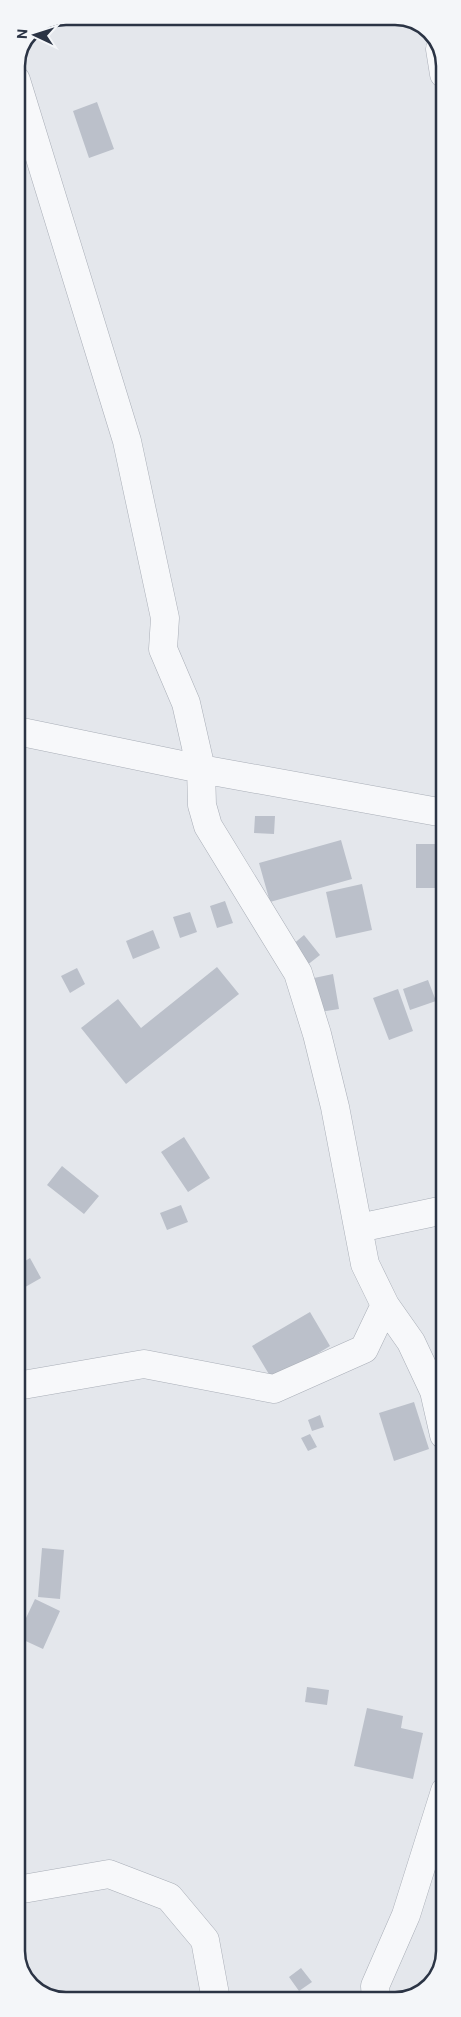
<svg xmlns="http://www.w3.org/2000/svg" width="461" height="2017" font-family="Roboto,sans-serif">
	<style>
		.building { fill: #bbc0ca }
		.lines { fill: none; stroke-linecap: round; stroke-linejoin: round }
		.street-casing { stroke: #a9aeb7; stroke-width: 29 }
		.street { stroke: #f7f8fa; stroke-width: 28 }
		.rim { fill: none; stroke: #2b3445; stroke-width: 2.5 }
	</style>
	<rect width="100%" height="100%" fill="#e4e7ec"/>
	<path class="building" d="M97,102l17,47 -25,9 -16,-47z
		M255,816h20l-1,18 -20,-1z
		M341,840l11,39 -82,23 -11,-39z
		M416,844h28v44h-28z
		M362,884l10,46 -36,8 -10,-46z
		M225,901l8,22 -16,5 -7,-22z
		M190,912l7,20 -17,6 -7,-21z
		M153,930l7,18 -27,11 -7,-18z
		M304,935l16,20 -14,11 -15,-20z
		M217,967l22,27 -113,90 -45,-56 37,-29 23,29z
		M77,968l8,16 -15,9 -9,-17z
		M333,974l6,35 -19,3 -6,-34z
		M428,980l8,21 -26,9 -7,-21z
		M398,989l15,42 -24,9 -16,-42z
		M184,1137l26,41 -22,14 -27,-40z
		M62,1166l37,30 -15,18 -37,-29z
		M181,1205l7,17 -21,8 -7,-17z
		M30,1258l11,20 -21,12 -3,-5v-19z
		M310,1312l20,34 -57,35 -21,-35z
		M414,1402l15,47 -35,12 -15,-48z
		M320,1415l4,12 -12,4 -4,-11z
		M310,1434l7,13 -9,4 -7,-13z
		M17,1537l4,10 -4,2z
		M42,1548l22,2 -4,49 -22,-2z
		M35,1599l25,12 -17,38 -26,-12z
		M307,1687l22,3 -2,15 -22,-3z
		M367,1708l36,8 -2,12 22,5 -10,46 -59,-13z
		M301,1968l11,14 -13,9 -10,-14z"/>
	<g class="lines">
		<defs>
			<path id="street" d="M440,49l4,25
				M16,80l111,361 38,177 -2,31 23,54 15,66 1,36 6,21 90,147 19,61 18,73 30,157 20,41 26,37 23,49 10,44
				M17,731l184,38 243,44
				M359,1228l85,-18
				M17,1386l127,-22 130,25 90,-40 21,-44
				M17,1890l92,-16 60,23 36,43 11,60
				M376,2000l-1,-14 31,-71 39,-124"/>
		</defs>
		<use href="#street" class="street-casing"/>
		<use href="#street" class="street"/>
	</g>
	<path d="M0 0H461V2017H0ZM66 25H395A41 41 0 0 1 436 66V1951A41 41 0 0 1 395 1992H66A41 41 0 0 1 25 1951V66A41 41 0 0 1 66 25Z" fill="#f4f6f9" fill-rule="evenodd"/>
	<path class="rim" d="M66 25H395A41 41 0 0 1 436 66V1951A41 41 0 0 1 395 1992H66A41 41 0 0 1 25 1951V66A41 41 0 0 1 66 25Z"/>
	<g transform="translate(35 35) rotate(274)" stroke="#f4f6f9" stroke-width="4" paint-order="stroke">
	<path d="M0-4L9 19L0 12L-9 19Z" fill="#2b3445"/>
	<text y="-8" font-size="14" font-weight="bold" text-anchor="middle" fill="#2b3445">N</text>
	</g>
</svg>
